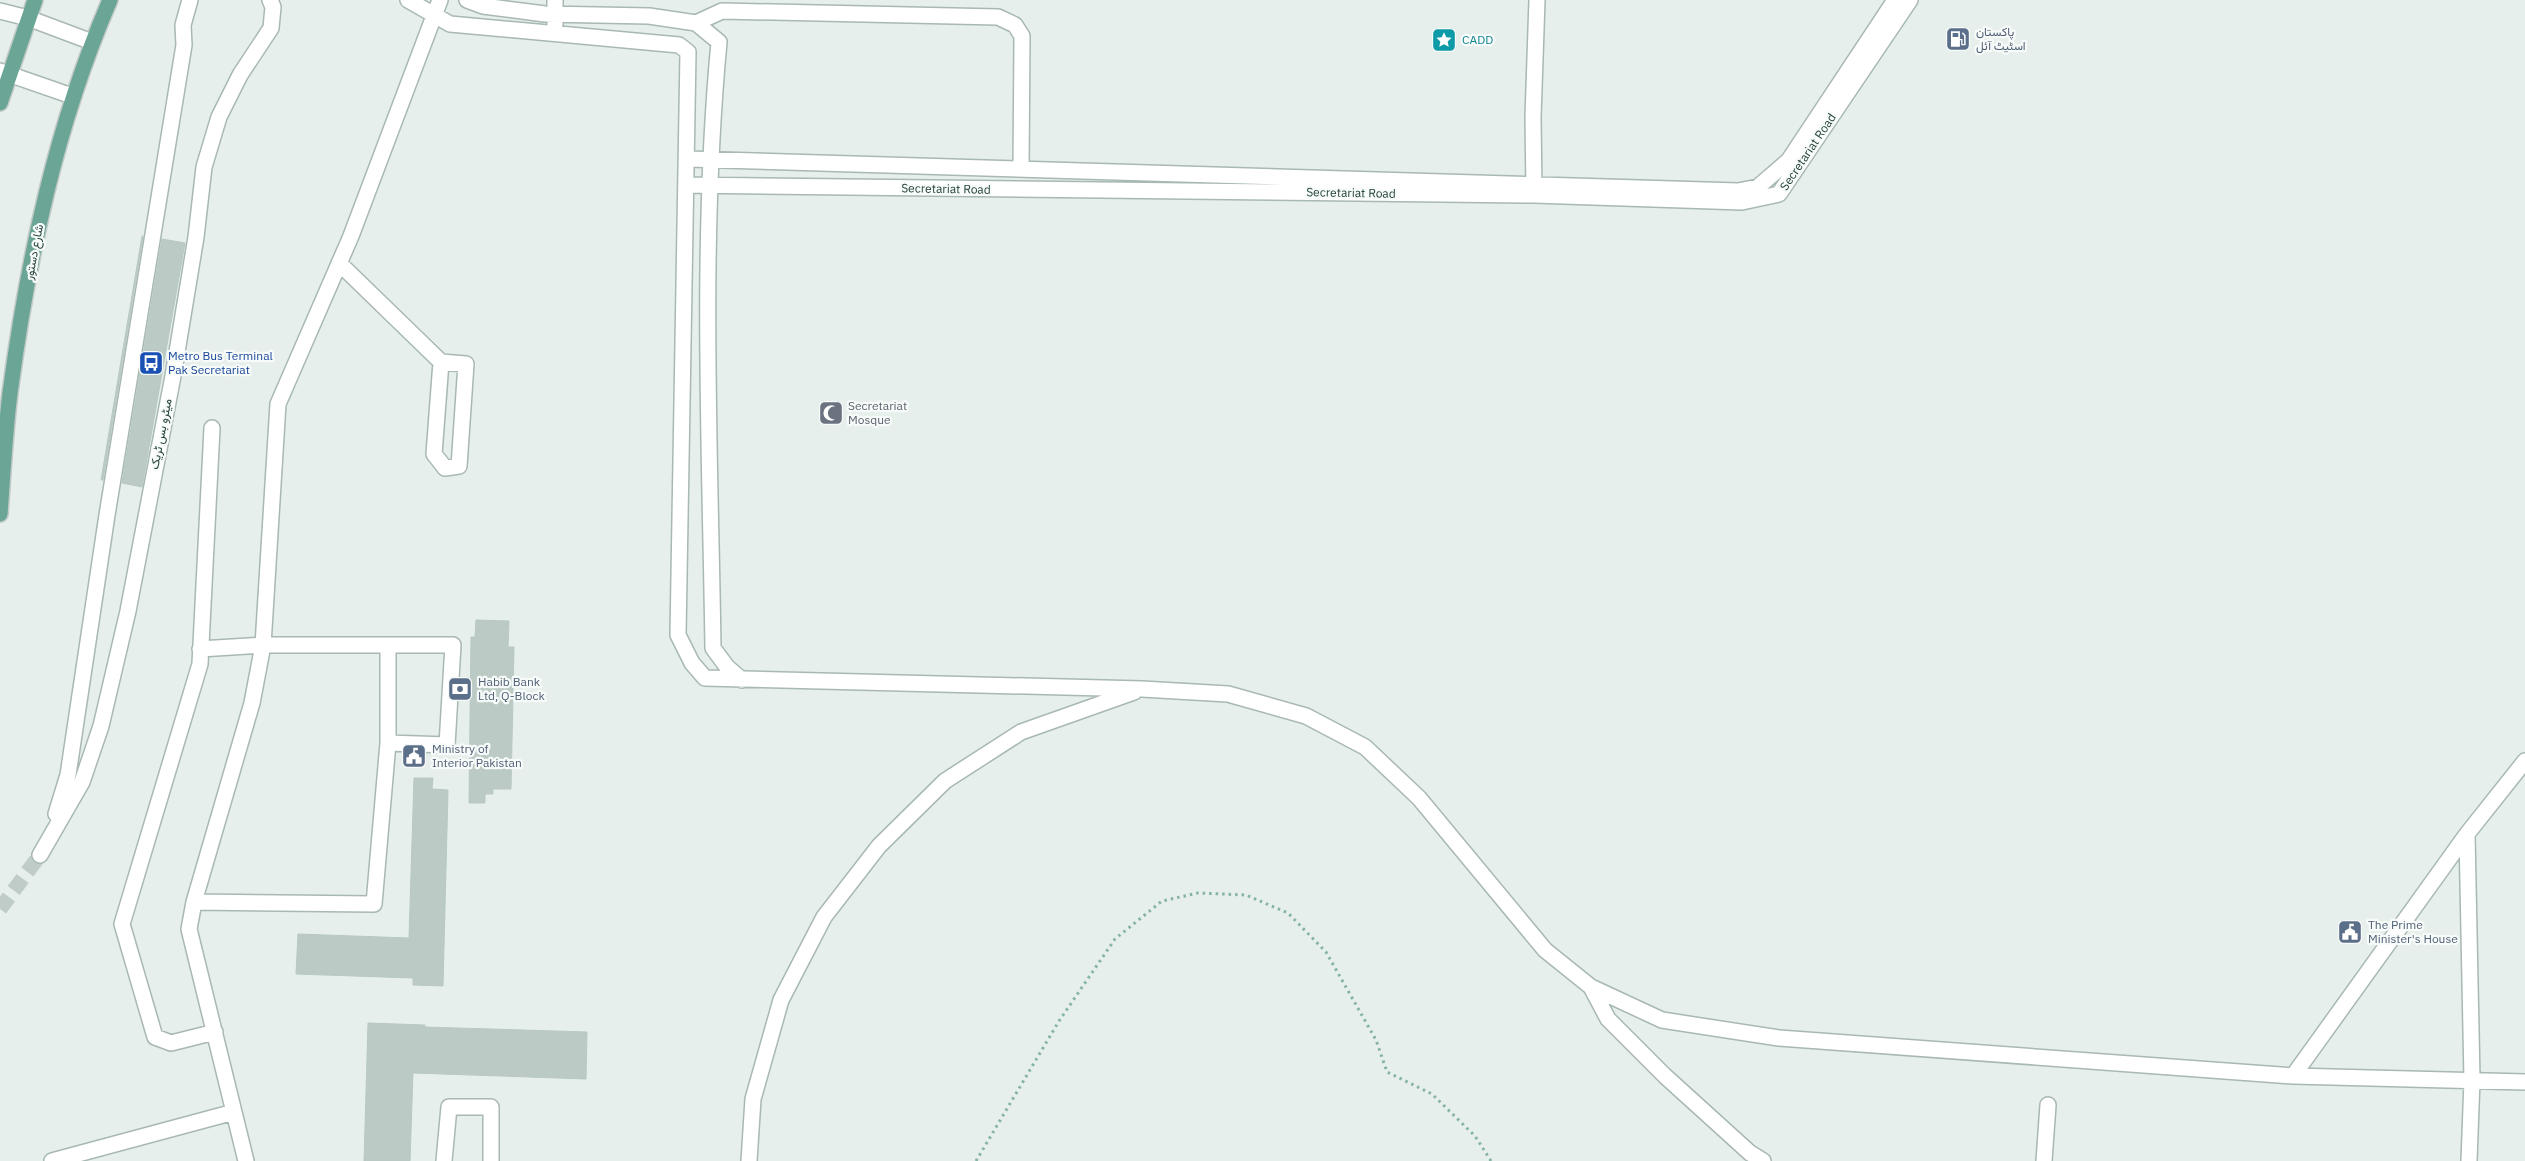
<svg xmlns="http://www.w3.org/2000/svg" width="2525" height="1161" font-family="'IBM Plex Sans',Vazirmatn,sans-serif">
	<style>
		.building { fill: #bbcac4; stroke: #b8c9c2 }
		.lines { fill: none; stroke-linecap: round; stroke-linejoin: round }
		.minor-tunnel { stroke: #bfccc8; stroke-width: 15; stroke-dasharray: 15 8; stroke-linecap: butt }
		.minor-casing { stroke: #a8b8b2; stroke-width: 18 }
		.major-casing { stroke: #c2cac8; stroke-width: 18 }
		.path { stroke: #86b3a5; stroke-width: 3; stroke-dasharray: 2.5 4; stroke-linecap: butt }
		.minor { stroke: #fff; stroke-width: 15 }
		.major { stroke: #6aa596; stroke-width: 15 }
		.labels { text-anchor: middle; stroke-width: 4.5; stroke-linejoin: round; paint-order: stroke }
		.service-label { font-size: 12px; fill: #4e5e75; stroke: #f7fbf9; text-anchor: start }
		.culture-label { font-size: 12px; fill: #0d838f; stroke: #f7fbf9; text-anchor: start }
		.street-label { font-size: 12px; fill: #24423a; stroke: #f7fbf9 }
		.transit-label { font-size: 12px; fill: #164399; stroke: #f7fbf9; text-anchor: start }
		.worship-label { font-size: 12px; fill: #5b616d; stroke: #f7fbf9; text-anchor: start }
	</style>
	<rect width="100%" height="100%" fill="#e6efeb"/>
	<path class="building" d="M142,236h1l-40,244h-2z
		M162,239l23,4 -43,244 -20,-4z
		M476,620l33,1 -1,26h6l-3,142h-18v5h-8v9h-16l2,-166h4z
		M414,778h19l-1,11 16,1 -5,196 -30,-1v-7l-117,-4 2,-40 111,4z
		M368,1023l57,2v2l162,5 -1,47 -173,-6 -3,88h-46z"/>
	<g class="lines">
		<path class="minor-tunnel" d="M0,909l40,-54"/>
		<defs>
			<path id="minor" d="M408,0l42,24 229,21 9,7 -10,583 14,28 13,15 437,11 86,5 78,22 59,31 54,51 126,152 46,37 17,32 57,57 85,77 13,8
				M467,0l16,6 62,8 104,2 47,7 23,19c-19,201 -9,404 -6,606l14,19 15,13
				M0,11l28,7 64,24
				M696,23l26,-12 276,6 17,8 7,11 -1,133
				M555,25v-25
				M0,71l72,25
				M688,159l1050,32 20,-4 31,-27 106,-160
				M687,185l847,10 208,7 37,-8 131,-194
				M1534,193l-1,-76 4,-117
				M339,263l102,99 -7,92 11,14 14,-2 7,-102 -25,-2
				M212,428l-12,236 -78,260 33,113 16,6 44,-11
				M388,743v-97
				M56,814l12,-39 39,-260 77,-470 -1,-20 7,-25
				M2467,834l58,-73
				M40,855l42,-73 19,-56 27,-115 45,-235 23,-139 8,-70 15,-50 21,-42 31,-47 2,-21 -3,-7
				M194,902l180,2 14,-161 59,2 6,-100h-190l-63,4
				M1591,987l71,33 117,18 514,38 174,-242 5,246 -3,81
				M2293,1076l232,6
				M52,1161l182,-49
				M246,1161l-57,-232 5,-27 58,-199 11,-58 15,-241 73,-168 89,-236
				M444,1161l5,-54h42v54
				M749,1161l4,-62 28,-99 43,-83 55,-71 66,-65 76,-49 113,-40
				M2044,1161l4,-56"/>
			<path id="major" d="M0,103l35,-103
				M0,514c3,-40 5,-81 10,-121 18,-135 46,-268 100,-393"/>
		</defs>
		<use href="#minor" class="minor-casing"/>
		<use href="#major" class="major-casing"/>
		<path class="path" d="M976,1161l83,-140 56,-82 47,-38 36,-8 48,2 42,18 38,39 50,88 11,32 45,22 43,42 16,25"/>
		<use href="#minor" class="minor"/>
		<use href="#major" class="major"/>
	</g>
	<defs>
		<symbol id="fuel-square" viewBox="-11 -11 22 22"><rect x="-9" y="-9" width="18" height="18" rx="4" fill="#5c6f8a" stroke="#f7fbf9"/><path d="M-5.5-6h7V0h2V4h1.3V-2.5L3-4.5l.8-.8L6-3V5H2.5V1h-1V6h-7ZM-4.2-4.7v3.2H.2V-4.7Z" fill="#fff"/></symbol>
		<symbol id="sight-square" viewBox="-11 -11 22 22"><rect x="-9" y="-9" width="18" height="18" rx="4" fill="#0f9aa8" stroke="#f7fbf9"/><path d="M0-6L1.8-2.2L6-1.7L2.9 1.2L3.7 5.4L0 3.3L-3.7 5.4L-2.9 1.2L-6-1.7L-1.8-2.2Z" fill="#fff"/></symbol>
		<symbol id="bus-square" viewBox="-11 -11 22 22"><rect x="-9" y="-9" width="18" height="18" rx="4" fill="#1a4fb4" stroke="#f7fbf9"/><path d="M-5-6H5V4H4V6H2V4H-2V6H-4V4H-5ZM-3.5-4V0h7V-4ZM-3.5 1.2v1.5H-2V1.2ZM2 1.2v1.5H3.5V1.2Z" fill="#fff"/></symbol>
		<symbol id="mosque-square" viewBox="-11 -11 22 22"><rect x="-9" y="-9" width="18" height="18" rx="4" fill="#6b7280" stroke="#f7fbf9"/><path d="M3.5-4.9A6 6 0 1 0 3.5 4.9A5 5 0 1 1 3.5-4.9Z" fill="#fff"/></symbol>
		<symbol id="bank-square" viewBox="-11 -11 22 22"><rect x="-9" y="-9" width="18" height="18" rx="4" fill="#5c6f8a" stroke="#f7fbf9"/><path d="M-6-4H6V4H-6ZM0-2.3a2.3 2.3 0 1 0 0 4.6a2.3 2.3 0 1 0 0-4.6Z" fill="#fff"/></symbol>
		<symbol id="civic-square" viewBox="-11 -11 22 22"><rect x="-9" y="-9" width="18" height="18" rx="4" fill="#5c6f8a" stroke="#f7fbf9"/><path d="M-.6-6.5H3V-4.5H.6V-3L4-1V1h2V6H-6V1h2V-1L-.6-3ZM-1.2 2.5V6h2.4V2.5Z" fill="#fff"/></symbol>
	</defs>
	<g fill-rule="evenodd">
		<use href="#fuel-square" x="1944" y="25" width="28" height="28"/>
		<use href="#sight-square" x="1430" y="26" width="28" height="28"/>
		<use href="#bus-square" x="137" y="349" width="28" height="28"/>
		<use href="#mosque-square" x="817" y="399" width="28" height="28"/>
		<use href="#bank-square" x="446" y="675" width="28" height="28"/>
		<use href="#civic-square" x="400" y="742" width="28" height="28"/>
		<use href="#civic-square" x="2336" y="918" width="28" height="28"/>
	</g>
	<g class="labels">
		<g class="service-label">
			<text x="1976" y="36">پاکستان<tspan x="1976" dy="14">اسٹیٹ آئل</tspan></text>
			<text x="478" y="686">Habib Bank<tspan x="478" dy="14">Ltd, Q-Block</tspan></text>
			<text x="432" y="753">Ministry of<tspan x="432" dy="14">Interior Pakistan</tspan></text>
			<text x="2368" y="929">The Prime<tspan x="2368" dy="14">Minister's House</tspan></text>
		</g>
		<g class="culture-label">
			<text x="1462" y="44">CADD</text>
		</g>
		<g class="street-label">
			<text transform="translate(1808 152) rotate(-56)" y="4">Secretariat Road</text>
			<text transform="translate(946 189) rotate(1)" y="4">Secretariat Road</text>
			<text transform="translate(1351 193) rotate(1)" y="4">Secretariat Road</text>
			<text transform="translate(34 252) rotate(-79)" y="4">شارع دستور</text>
			<text transform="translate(161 434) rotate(-79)" y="4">میٹرو بس ٹریک</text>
		</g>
		<g class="transit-label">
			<text x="168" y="360">Metro Bus Terminal<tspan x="168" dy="14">Pak Secretariat</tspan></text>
		</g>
		<g class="worship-label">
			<text x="848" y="410">Secretariat<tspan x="848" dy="14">Mosque</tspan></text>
		</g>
	</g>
</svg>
